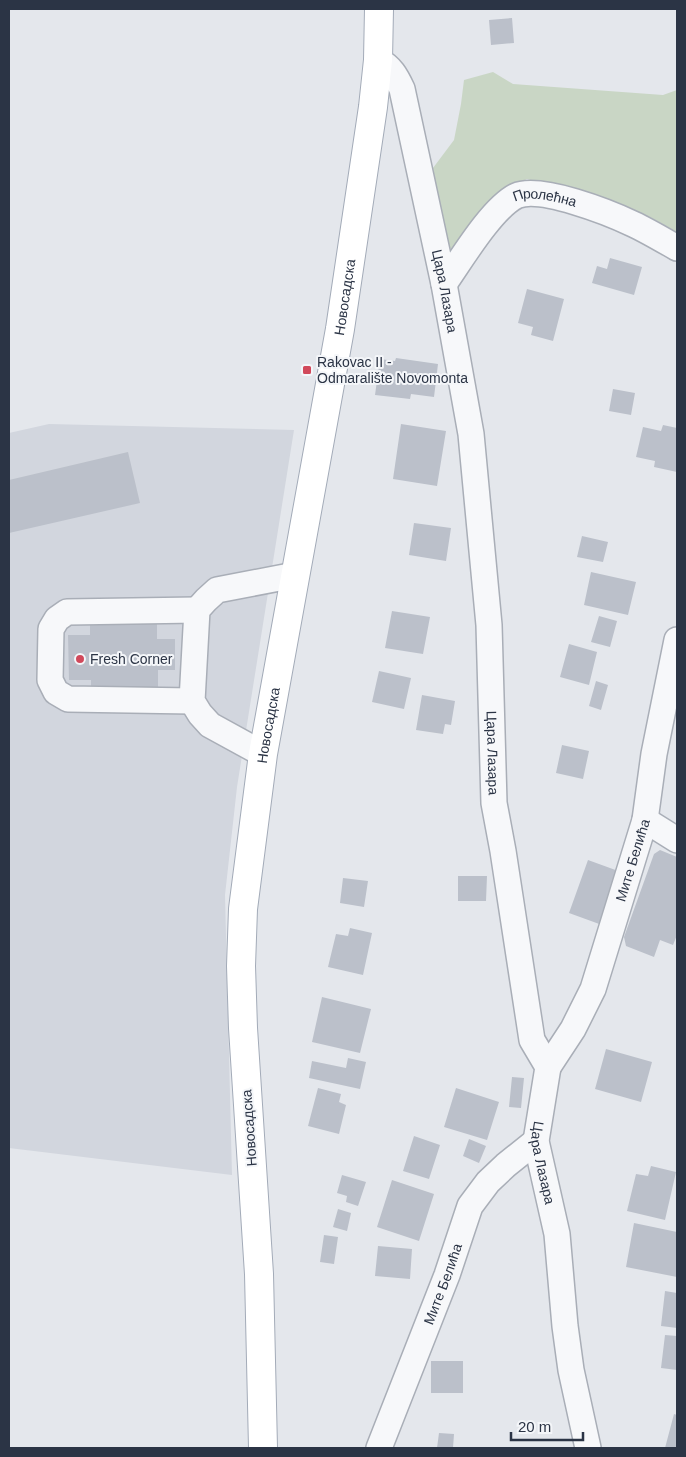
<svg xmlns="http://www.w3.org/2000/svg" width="686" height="1457" font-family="Arial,sans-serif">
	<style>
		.built { fill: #d2d6de }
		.green { fill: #c9d6c5 }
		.building { fill: #bbc0ca }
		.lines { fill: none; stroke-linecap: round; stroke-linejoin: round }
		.minor-casing { stroke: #a9aeb7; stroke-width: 28 }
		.major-casing { stroke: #a3abb8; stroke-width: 30 }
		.minor { stroke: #f7f8fa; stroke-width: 25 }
		.major { stroke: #fff; stroke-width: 28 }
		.poi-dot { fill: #d1495b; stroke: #f4f6f9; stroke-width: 2 }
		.labels { text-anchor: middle; stroke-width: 4; stroke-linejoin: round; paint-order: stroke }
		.street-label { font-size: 14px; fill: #2b3445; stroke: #f4f6f9 }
		.poi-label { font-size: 14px; fill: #2b3445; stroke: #f4f6f9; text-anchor: start }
	</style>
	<rect width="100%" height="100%" fill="#e4e7ec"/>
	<path class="built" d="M49,424l245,6 -57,357 -12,108 7,280 -223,-27v-715z"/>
	<path class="green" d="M493,72l20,12 150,11 14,-5v142l-27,-15 -123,-38 -20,10 -50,66 -11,-11 -13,-76 21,-28 7,-36 3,-24z"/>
	<path class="building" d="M512,18l2,25 -23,2 -2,-25z
		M610,258l32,9 -8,28 -42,-12 5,-17 10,3z
		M527,289l37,10 -11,42 -22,-6 2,-8 -15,-4z
		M396,358l42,6 -4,33 -23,-3 -1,5 -35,-4 5,-36 15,2z
		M613,389l22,4 -4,22 -22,-4z
		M401,424l45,7 -9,55 -44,-7z
		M663,425l14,3v44l-23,-5 1,-6 -19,-4 7,-30 18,4z
		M128,452l12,51 -131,30v-53z
		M414,523l37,5 -5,33 -37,-6z
		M582,536l26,6 -5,20 -26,-5z
		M591,572l45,10 -8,33 -44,-10z
		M392,611l38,6 -7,37 -38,-6z
		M599,616l18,5 -7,26 -19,-5z
		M157,621v18h18v31h-17v19l-67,1v-10h-22l-1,-45h22v-13z
		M569,644l28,8 -8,33 -29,-8z
		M379,671l32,7 -7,31 -32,-7z
		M596,681l12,4 -7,25 -12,-4z
		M422,695l33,6 -4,24 -6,-1 -2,10 -27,-4z
		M562,745l27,6 -6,28 -27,-6z
		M660,850l17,7v78l-4,10 -13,-5 -6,17 -28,-11 -2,-9 30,-83z
		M588,860l33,12 -19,53 -33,-12z
		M458,876h29l-1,25h-28z
		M343,878l25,3 -4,26 -24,-4z
		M350,928l22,5 -9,42 -35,-8 8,-33 12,2z
		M322,997l49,12 -11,44 -48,-11z
		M606,1049l46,13 -11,40 -46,-13z
		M348,1058l18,4 -6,27 -51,-11 3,-17 34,7z
		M512,1077l12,1 -3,30 -12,-1z
		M318,1088l23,6 -2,8 7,3 -7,29 -31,-8z
		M456,1088l43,14 -12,38 -43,-13z
		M414,1136l26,9 -11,34 -26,-8z
		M469,1139l17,7 -7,17 -16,-7z
		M651,1166l25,6 -11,48 -38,-9 9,-37 12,2z
		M342,1175l24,7 -8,24 -12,-4 1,-6 -10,-3z
		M392,1180l42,14 -15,47 -42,-14z
		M338,1209l13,4 -4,18 -14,-4z
		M634,1223l43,9v45l-51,-10z
		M324,1235l14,2 -4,27 -14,-2z
		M378,1246l34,3 -2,30 -35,-3z
		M665,1291l12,2v35l-16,-2z
		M665,1335l12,1v34l-16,-2z
		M431,1361h32v32h-32z
		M674,1414l3,1v33h-12z
		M439,1433l15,1 -1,14h-16z"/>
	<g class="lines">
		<defs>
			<g id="minor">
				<path id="s1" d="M378,60c13,7 18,16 24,29l42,195 27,150 18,191 5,178 9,48 29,189 16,27 -12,74 21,93 8,92 6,44 17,78"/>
				<path id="s2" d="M444,284c17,-24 47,-75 72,-88 24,-11 94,17 117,28 15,7 30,16 44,24"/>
				<path d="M192,701l-124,-2 -12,-7 -6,-12 1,-51 6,-10 10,-7 130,-2"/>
				<path d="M263,754l-53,-29 -10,-11 -8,-13 5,-91 9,-10 11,-10 78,-15"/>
				<path d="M645,820l32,20"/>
				<path id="s3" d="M548,1067l25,-38 20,-40 52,-169 9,-66 23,-114"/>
				<path id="s4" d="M379,1448l68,-173 23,-69 18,-24 18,-17 30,-24"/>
			</g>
			<g id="major">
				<path id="s5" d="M263,1448l-4,-174 -16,-246 -2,-62 2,-57 20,-155 77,-425 33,-222 5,-47 1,-51"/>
			</g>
		</defs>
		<use href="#minor" class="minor-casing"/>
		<use href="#major" class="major-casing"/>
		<use href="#minor" class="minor"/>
		<use href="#major" class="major"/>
	</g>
	<g class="poi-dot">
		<rect x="302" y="365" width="10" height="10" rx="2.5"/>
		<circle cx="80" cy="659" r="5"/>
	</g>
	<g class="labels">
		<g class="street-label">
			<text dy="5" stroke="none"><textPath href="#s2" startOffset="144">Пролећна</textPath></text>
			<text dy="5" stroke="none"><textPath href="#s1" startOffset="245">Цара Лазара</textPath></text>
			<text dy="5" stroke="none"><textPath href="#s5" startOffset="1160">Новосадска</textPath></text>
			<text dy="5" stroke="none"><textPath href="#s5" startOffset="725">Новосадска</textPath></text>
			<text dy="5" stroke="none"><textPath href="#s1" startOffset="710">Цара Лазара</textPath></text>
			<text dy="5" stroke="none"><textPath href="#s3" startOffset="225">Мите Белића</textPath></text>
			<text transform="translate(249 1128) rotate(-94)" y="5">Новосадска</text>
			<text dy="5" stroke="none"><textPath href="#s1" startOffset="1129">Цара Лазара</textPath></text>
			<text dy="5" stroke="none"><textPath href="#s4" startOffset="176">Мите Белића</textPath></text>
		</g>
		<g class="poi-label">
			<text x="317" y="367">Rakovac II -<tspan x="317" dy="16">Odmaralište Novomonta</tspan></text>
			<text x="90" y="664">Fresh Corner</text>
		</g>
	</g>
	<rect width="686" height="1457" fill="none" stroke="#2b3445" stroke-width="20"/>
	<path d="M511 1432v8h72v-8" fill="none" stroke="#2b3445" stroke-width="2.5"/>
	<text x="518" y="1432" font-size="15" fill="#2b3445" stroke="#f4f6f9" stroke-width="4" paint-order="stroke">20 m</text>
</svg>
